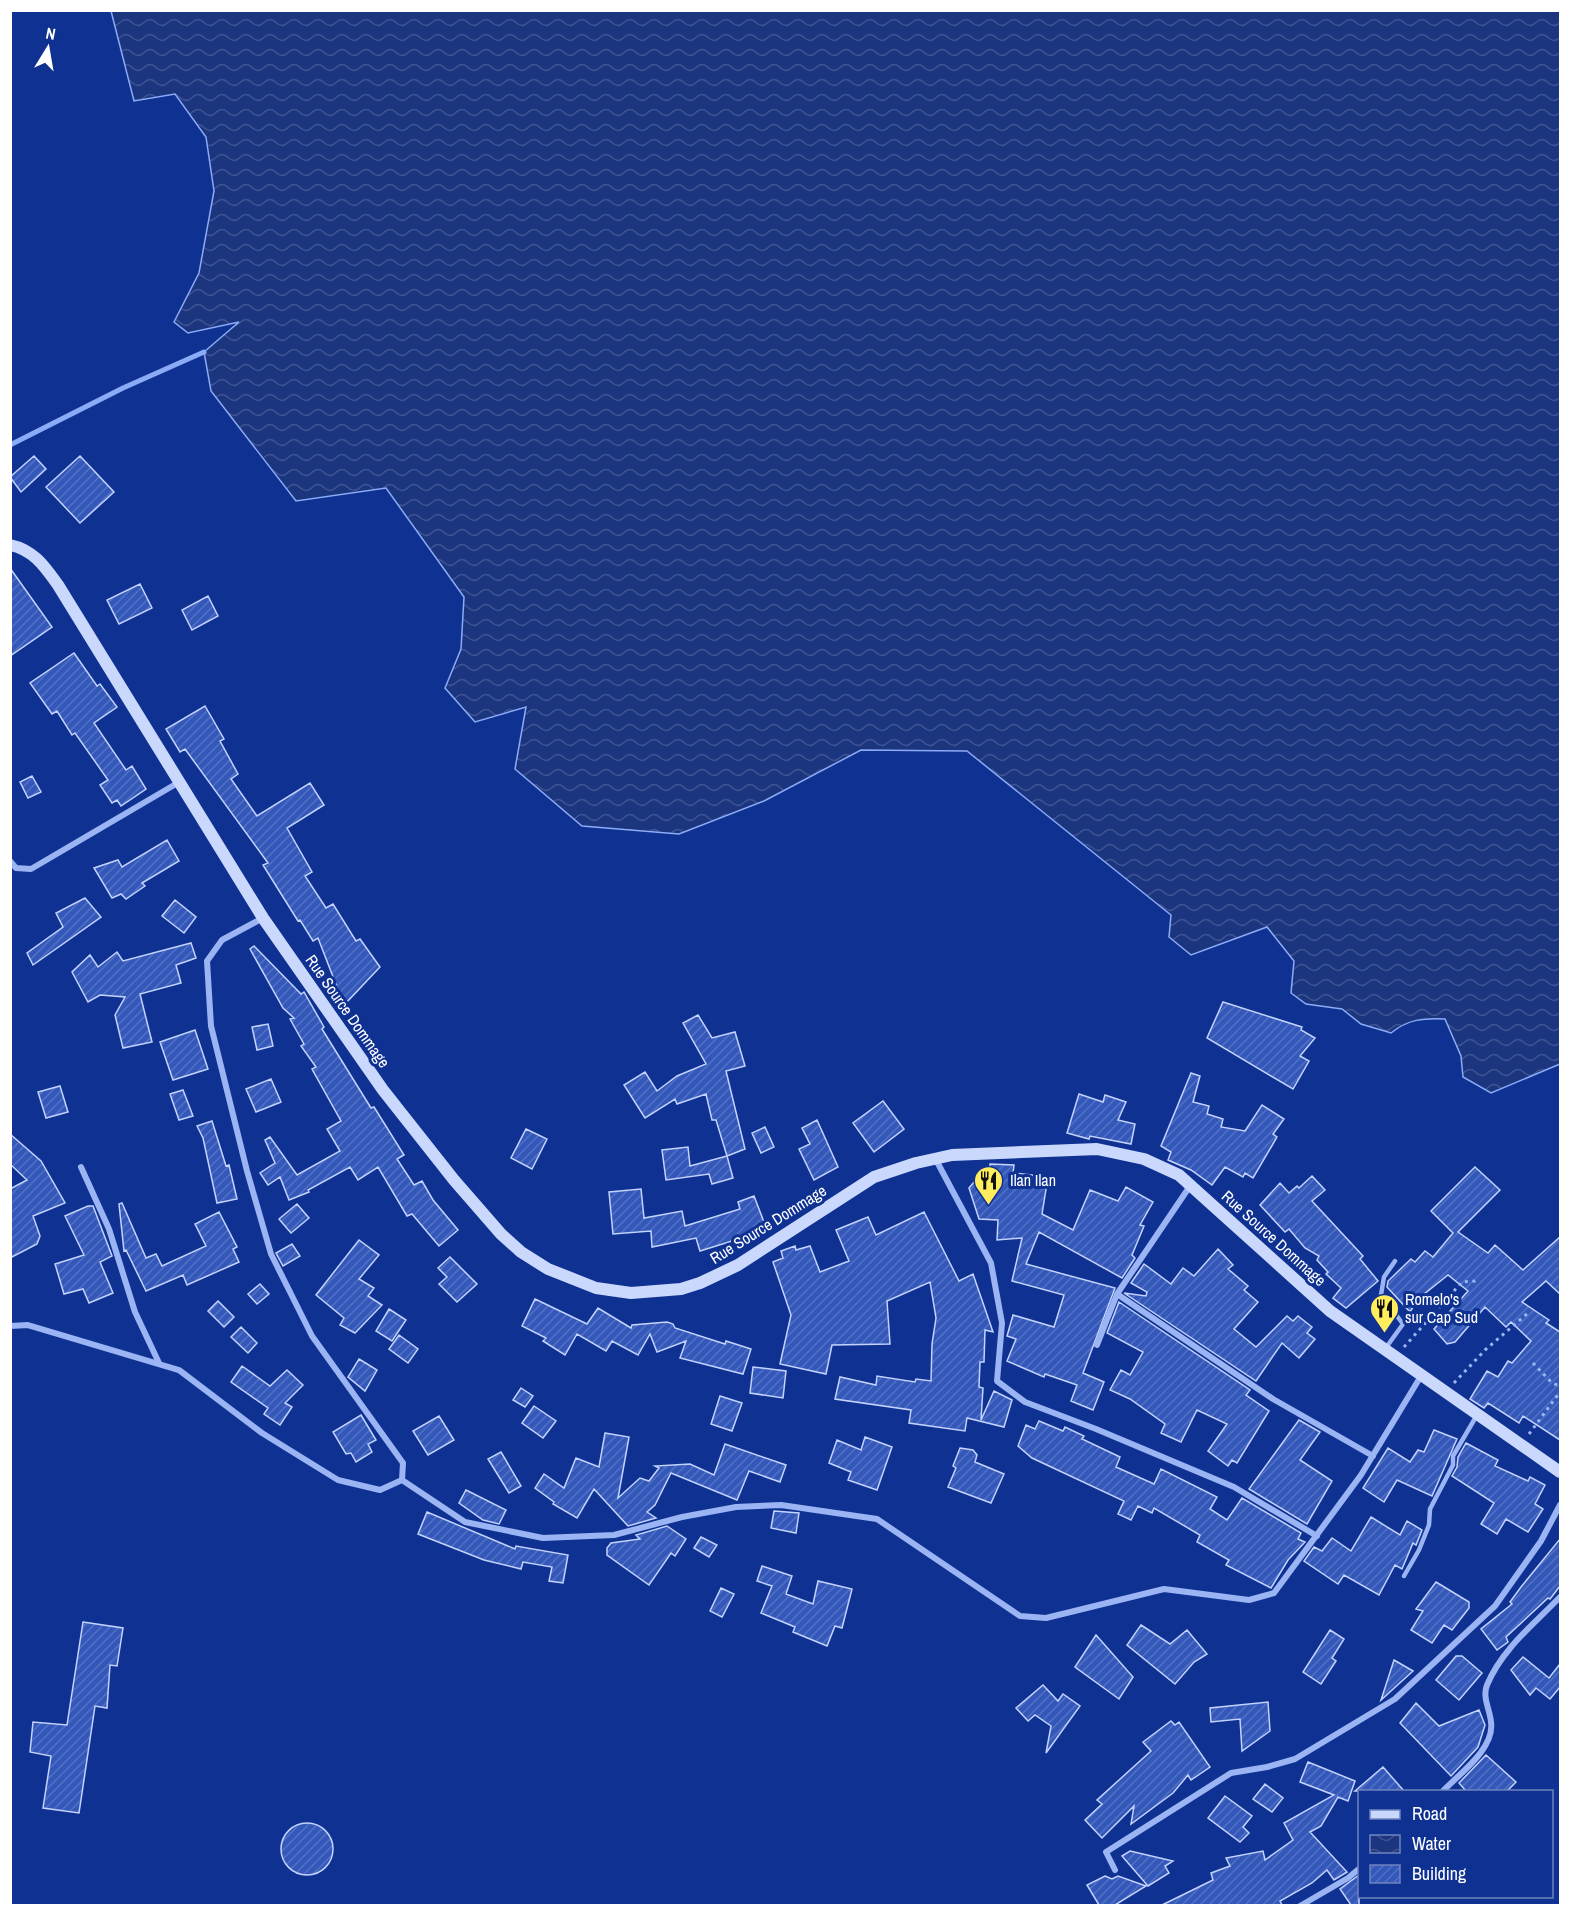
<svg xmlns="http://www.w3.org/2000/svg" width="1571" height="1916" font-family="'Archivo Narrow',sans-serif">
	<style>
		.water { fill: url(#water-waves); stroke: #8cabf7; stroke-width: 1.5 }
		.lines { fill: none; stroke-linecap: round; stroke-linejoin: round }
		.stream { stroke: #8cabf7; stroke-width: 5 }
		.building { fill: url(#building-hatch); stroke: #c3d3fe; stroke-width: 1.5 }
		.path { stroke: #9bb4f4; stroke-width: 3; stroke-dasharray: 3 4.5; stroke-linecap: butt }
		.lane { stroke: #9bb4f4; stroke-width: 4.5 }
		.street { stroke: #9bb4f4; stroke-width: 6 }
		.secondary { stroke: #cbd8fd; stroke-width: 12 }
		.labels { text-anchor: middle; stroke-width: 6; stroke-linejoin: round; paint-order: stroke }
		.street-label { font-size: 16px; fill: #fff; stroke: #0f3292 }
		.poi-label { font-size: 16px; fill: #fff; stroke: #0f3292; text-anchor: start }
	</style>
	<defs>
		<pattern id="water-waves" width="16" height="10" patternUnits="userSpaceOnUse" patternTransform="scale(1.5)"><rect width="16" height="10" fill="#1c357f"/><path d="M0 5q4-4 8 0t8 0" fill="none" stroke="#3e5392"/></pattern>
		<pattern id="building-hatch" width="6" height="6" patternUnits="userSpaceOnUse" patternTransform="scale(1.5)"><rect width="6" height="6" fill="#3458ba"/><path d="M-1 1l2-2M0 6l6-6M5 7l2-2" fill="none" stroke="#5271c4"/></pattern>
	</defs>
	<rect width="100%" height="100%" fill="#0f3292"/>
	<path class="water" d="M111,11h1449v1053l-69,29 -28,-16 -2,-21 -16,-37c-21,-1 -37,0 -54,14l-30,-9 -19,-15 -36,-5 -15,-11 3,-32 -27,-34 -76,28 -22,-18 2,-22 -204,-164 -106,-1 -97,51 -85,33 -97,-8 -67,-57 11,-62 -51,15 -30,-34 16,-39 3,-52 -78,-109 -90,13 -85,-110 -7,-39 35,-30 -51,11 -14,-11 25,-49 15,-82 -8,-54 -31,-43 -41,7z"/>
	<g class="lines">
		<path class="stream" d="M10,445l113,-57 81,-36"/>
	</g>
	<path class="building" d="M34,456l12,13 -25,23 -11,-15z
		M80,456l34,36 -34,31 -34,-36z
		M10,568l42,59 -42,29z
		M140,584l12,24 -33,16 -12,-24z
		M208,596l10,20 -26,14 -10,-20z
		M74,653l23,33 3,-2 17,23 -23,16 32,47 6,-4 14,23 -25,17 -4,-6 -5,3 -12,-18 8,-5 -33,-47 -3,2 -15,-24 -5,3 -22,-31z
		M205,706l19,33 -4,2 18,33 -7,5 26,37 53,-33 14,22 -37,23 25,44 -7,4 21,32 7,-4 23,37 4,-2 20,28 -36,38 -26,-67 -5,3 -13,-21 -2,1 -35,-56 5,-2 -83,-114 -5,3 -14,-23z
		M32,776l9,16 -13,6 -8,-16z
		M167,840l12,21 -37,22 3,3 -19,13 -5,-5 -9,4 -18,-30 24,-8 4,7z
		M85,898l16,19 -68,48 -6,-12 36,-26 -7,-14z
		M175,900l21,17 -12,16 -22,-17z
		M191,943l5,15 -20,7 5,18 -41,11 12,48 -29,6 -8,-33 10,-18 -25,-2 -12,7 -16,-30 18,-17 8,12 19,-15 6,9z
		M254,946l47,48 3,-2 20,35 -2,2 49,79 3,-1 30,48 -7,4 17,26 8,-4 11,19 25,30 -19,16 -27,-32 -5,2 -29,-49 -20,13 -8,-13 -42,23 1,2 -20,8 -9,-23 -12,8 -8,-12 15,-10 -10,-23 5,-3 27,38 43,-24 -13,-22 14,-8 -29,-52 4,-2 -15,-21 3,-2 -14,-25 4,-1 -11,-10 -33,-59z
		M1223,1002l79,25 -1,3 14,8 -15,18 9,5 -16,28 -86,-51z
		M698,1015l14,23 23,-6 10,34 -19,5 19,78 -18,7 6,22 -21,6 -3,-10 -43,6 -4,-30 26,-3 2,19 37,-10 -11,-36h-4l-6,-26 -29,10 -2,-5 -30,19 -21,-33 21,-13 12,19 20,-15 29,-12 -23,-41z
		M268,1024l5,22 -16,4 -5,-23z
		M195,1030l13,39 -35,11 -13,-38z
		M1191,1073l9,3 -7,26 16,4 -2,8 16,5 -2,8 24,4 17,-26 22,14 -11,15 4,3 -24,41 -8,-5 -2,4 -18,-10 -13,18 -21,-15 -23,-10 3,-8 -10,-6z
		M271,1079l10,23 -25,10 -10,-23z
		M60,1086l8,26 -22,6 -8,-26z
		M183,1090l10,26 -14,4 -9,-26z
		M1079,1094l24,8 2,-7 21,7 -8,18 17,4 -4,20 -41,-8 -1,3 -22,-6z
		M883,1101l21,28 -30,23 -21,-29z
		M817,1120l21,47 -24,13 -15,-31 11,-5 -8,-16z
		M212,1121l14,45 3,-1 8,34 -20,4 -14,-65 -6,-12z
		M765,1127l9,20 -13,6 -9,-20z
		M526,1129l21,10 -15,30 -21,-11z
		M10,1134l31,27 24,42 -32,13 7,20 -3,8 -27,14v-69l17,-9 -17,-16z
		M990,1164l24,1 -1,8 35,4 -6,37 31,16 17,-40 28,11 8,-14 27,15 -13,23 4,1 -12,29 3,3 -13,20 -83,-46 -13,32 89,24 -32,85 21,9 -11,28 -22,-9 6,-16 -32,-11 -1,3 -37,-16 9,-22 -9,-3 6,-21 41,12 10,-32 -52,-14 10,-43 -25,2 1,-20 -19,-1 -10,-31 6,-7 14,1z
		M1475,1167l25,23 -42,42 30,21 7,-8 28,25 37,-33v57l-14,-13 -24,21 27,18 -3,3 14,9v108l-37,-24 -4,7 -31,-20 -4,5 -14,-9 17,-28 11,6 10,-16 4,2 19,-22 -20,-19 -5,5 -21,-20 -30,35 -8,2 -13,-15 34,-38 -20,-16 -30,24 -8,13 -23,-25 1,-6 23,-22 4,3 10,-11 8,6 20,-24 -22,-22z
		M1312,1176l13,14 -13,11 51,55 -3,3 18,22 -32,27 -13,-10 8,-10 -15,-14 2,-2 -11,-12 2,-4 -14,-8 -16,-19 -4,3 -25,-27 20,-22 9,10 8,-7 2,2z
		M641,1189l3,29 38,-7 3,15 55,-17 -2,-7 16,-6 13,34 -67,21 -4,-13 -44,9 -1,-16 -38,3 -4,-42z
		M122,1203l24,55 10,-4 6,12 44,-20 -11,-22 24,-12 18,35 -4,2 6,13 -52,23 -4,-10 -37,16 -20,-41 -2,1 -5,-47z
		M297,1204l12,14 -18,15 -12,-14z
		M88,1206h5l19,50 -12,6 13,31 -24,10 -6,-14 -19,5 -9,-30 29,-9 -19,-39z
		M924,1212l35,69 14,-7 20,58 -8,-2 -1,32h-4l-1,25 4,1 -2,32 13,-29 18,9 -8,27 -37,-9 -2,13 -56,-8 2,-13 -76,-11 5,-22 36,8 1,-9 38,6 1,-3 15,2 1,-37 4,-26 -6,-36 -43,19 3,43 -58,1 -6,29 -46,-10 11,-49 -18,-53 10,-4 -2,-7 14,-5 1,4 14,-4 10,26 29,-11 -13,-31 32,-13 8,18z
		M359,1240l20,15 -20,24 15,9 -6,8 14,9 -27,28 -15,-8 4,-7 -28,-23z
		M292,1244l8,12 -17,10 -7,-13z
		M1218,1249l15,16 -5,4 20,17 -4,4 14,12 -24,27 22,18 31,-31 6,5 5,-5 14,11 -5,6 8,6 -16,19 -17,-15 -26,38 -132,-88 22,3 1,-4 -16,-9 13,-19 27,20 12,-16 11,8z
		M450,1257l27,27 -20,18 -18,-18 8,-7 -9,-9z
		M260,1284l9,10 -12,10 -9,-10z
		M535,1299l52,25 11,-16 33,20 1,-3 35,-3 6,2 2,4 50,16 1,-3 25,8 -8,25 -63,-16 6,-17 -29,11 -7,-18 -12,21 -26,-14 -6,10 -29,-17 -12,21 -22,-14 3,-3 -24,-12z
		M218,1301l16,16 -10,10 -16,-16z
		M1119,1302l131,88 -4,5 23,16 -32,52 -5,-3 -4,6 -20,-15 19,-27 -30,-14 -16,32 -20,-9 4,-9 -35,-25 -20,-9 11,-20 9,5 13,-23 -36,-19z
		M389,1309l17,11 -14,21 -16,-10z
		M241,1327l16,16 -9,10 -17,-16z
		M399,1335l19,14 -10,14 -19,-14z
		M359,1359l18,11 -12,21 -17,-14z
		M242,1366l28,20 17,-16 16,15 -18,18 7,4 -12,18 -16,-11 4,-6 -37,-26z
		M753,1367l33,4 -3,27 -33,-5z
		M521,1388l12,8 -8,11 -12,-7z
		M720,1396l22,7 -10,28 -21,-7z
		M534,1406l22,15 -13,17 -21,-15z
		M361,1415l15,25 -8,4 4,8 -16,10 -5,-9 -5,1 -13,-22z
		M439,1416l15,24 -26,15 -15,-24z
		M1299,1420l21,12 -20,28 32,21 -25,43 -58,-35z
		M1039,1421l24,10 2,-4 19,9 -2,3 38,18 -4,10 38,17 7,-15 56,28 -7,12 17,11 15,-22 59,35 -3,6 7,3 -17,18 -17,28 -45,-23 3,-5 -32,-18 3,-7 -46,-27 -2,5 -14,-7 -7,14 -13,-6 6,-13 -92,-43 -14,-12 8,-21 9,4z
		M1434,1430l23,9 -25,57 -35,-16 -13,22 -21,-14 25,-40 22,14 8,-12 6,2z
		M605,1433l24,4 -11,61 22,-20 9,3 10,-13 -4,-2 35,-2 24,11 11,-31 61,21 -6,17 -31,-11 -12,29 -66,-27 -16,32 -8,7 9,6 -28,8 -34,-37 -17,29 -24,-14 1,-2 -19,-14 9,-14 20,14 12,-30 23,9z
		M865,1437l27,10 -15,43 -29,-10 3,-8 -22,-9 8,-23 24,10z
		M1466,1443l32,17 -3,6 33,15 2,-4 15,8 -10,19 8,5 -15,23 -22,-13 -9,15 -16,-10 13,-21 -42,-27 5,-9 1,-10z
		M960,1448l13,2 4,5 -2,7 29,12 -13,29 -43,-16 8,-19 -3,-2z
		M501,1452l20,34 -12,7 -21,-34z
		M466,1490l40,20 -7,14 -16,-4 -24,-17z
		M774,1511l25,2 -3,20 -25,-5z
		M427,1512l88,37 1,-3 52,9 -5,28 -14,-2 3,-14 -29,-5 -2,7 -37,-9 -66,-26z
		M1371,1517l29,18 7,-14 15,9 -6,15 -3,-2 -11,26 -7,-4 -16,30 -35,-20 -6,9 -34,-23 10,-14 8,4 10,-13 19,13z
		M667,1526l19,13 -11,17 -4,-3 -22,32 -42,-30v-7l4,-5 29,-4 -4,-4z
		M701,1537l16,8 -8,12 -15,-9z
		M1560,1539v47l-10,13 -2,-1 -42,39 2,5 -11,8 -16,-21 31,-25 -2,-2 11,-15z
		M762,1566l30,10 -6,18 27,10 5,-23 34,8 -10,39 -7,-2 -8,20 -34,-14 2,-5 -34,-14 11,-27 -15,-5z
		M1436,1582l33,20v6l-17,22 -8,-5 -12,18 -21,-13 12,-19 -7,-2z
		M721,1588l13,6 -12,23 -12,-6z
		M83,1622l40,6 -6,38 -7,-1 -3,43 -12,-2 -16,107 -36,-5 8,-52 -21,-4 3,-30 34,3z
		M1141,1625l29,19 17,-14 20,24 -13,8 -19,22 -48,-39z
		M1330,1630l14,9 -12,19 4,3 -15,23 -18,-12z
		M1096,1635l37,42 -14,22 -44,-32z
		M1456,1656h6l20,17 -23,27 -23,-20z
		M1523,1657l26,21 11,-14v23l-10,12 -14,-11 -6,7 -19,-25z
		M1394,1660l19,11 -32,29z
		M1043,1685l15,16 5,-7 17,12 -34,47 5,-27 -16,-11 -7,6 -12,-13z
		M1268,1702l2,29 -28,20 -2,-32 -29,3 -1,-14z
		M1416,1703l23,23 40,-16 6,15 -7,22 -27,29 -51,-53z
		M1171,1721l4,4 4,-3 31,45 -19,13 -3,-5 -15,18 -42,31 3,-18 -32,32 -17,-18 17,-16 -5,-4 54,-49 -8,-9z
		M1486,1755l30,27 -9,9h-41l-7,-8z
		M1308,1762l47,19 -7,20 -10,-4 -17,29 -11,6 37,40 -13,8 -7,-10 -15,13 -32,18 2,4h-120l51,-25 -2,-7 19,-7 -4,-8 37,-7 2,9 28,-20 -9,-17 50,-28 -34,-13z
		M1383,1767l21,24h-49z
		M1265,1784l18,14 -11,14 -19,-13z
		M1225,1796l27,20 -9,11 6,6 -9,9 -32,-24z
		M281 1849a26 26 0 1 1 52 0a26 26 0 1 1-52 0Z
		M1130,1851l43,10 -8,5 4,7 -21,13 -26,-30z
		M1359,1875v30h-8l-11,-16z
		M1105,1876l7,3 6,-3 28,10 -31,19h-16l-12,-20z"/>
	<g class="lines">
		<path class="path" d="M1404,1347l58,-65 13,-1 3,-3
			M1533,1363l19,20 8,3
			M1454,1383l31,-33 43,-37
			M1529,1434l31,-42"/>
		<path class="lane" d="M1385,1349l18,-25 -22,-29 3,-18 11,-16
			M1404,1576l15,-26 10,-25 1,-16 23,-44v-9l24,-41"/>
		<path class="street" d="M10,861l6,7 15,1 150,-88
			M263,918l-41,22 -15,21 4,65 36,145 24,83 41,82 91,127 -1,17 63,42 78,16 71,-3 68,-18 54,-10 45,-2 96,14 143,97 26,2 118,-29 85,11 25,-7 87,-118 60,-99
			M935,1158l56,105 11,60 -5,58 28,21 71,27 138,58 83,49
			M81,1167l28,62 26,83 24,51
			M1117,1294l156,105 100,57
			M10,1326l18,-1 151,45 83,63 76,47 42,10 22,-10
			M1097,1345l20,-51 73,-108
			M1442,1792c17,-18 53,-43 49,-70 -1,-12 -9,-25 -4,-37 15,-36 47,-61 73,-88
			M1115,1870l-9,-18 125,-79 36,-6 28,-8 100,-60 100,-93 46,-65 19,-36
			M1300,1906l48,-28 12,-10"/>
		<path class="secondary" d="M10,545c24,5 35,22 48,40l205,333 120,172 71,90 47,54 20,18 27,17 48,19 35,5 50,-4 19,-6 38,-18 136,-88 42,-14 36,-8 145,-6 47,10 35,16 151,136 230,161"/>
	</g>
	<defs>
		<symbol id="restaurant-pin" viewBox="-11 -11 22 30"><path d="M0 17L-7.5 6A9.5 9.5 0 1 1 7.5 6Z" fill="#ffed5e" stroke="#0f3292"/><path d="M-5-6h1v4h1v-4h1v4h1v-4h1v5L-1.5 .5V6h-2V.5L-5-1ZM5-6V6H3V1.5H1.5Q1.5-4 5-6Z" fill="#111"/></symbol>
	</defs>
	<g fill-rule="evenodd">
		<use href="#restaurant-pin" x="972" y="1164" width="33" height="45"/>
		<use href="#restaurant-pin" x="1368" y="1292" width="33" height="45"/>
	</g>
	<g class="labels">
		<g class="street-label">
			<text transform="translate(348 1011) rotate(55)" y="6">Rue Source Dommage</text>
			<text transform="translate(768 1224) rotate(-32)" y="6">Rue Source Dommage</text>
			<text transform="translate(1274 1238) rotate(42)" y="6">Rue Source Dommage</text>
		</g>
		<g class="poi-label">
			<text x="1010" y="1186">Ilan Ilan</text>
			<text x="1405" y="1305">Romelo's<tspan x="1405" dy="18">sur Cap Sud</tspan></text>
		</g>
	</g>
	<rect width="1571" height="1916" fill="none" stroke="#ffffff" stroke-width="24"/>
	<rect x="1358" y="1790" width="195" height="108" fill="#0f3292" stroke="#6f84be" stroke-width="1.5"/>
	<rect x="1370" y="1810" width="30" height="9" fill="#cbd8fd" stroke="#6f84be" stroke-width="1.5"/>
	<text x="1412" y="1820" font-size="18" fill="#ffffff">Road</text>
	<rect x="1370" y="1835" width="30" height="18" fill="url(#water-waves)" stroke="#6f84be" stroke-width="1.5"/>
	<text x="1412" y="1850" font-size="18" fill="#ffffff">Water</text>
	<rect x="1370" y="1865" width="30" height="18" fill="url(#building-hatch)" stroke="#6f84be" stroke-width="1.5"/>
	<text x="1412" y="1880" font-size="18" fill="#ffffff">Building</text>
	<g transform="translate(48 48) rotate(11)" stroke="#0f3292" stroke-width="4.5" paint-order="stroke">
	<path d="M0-4.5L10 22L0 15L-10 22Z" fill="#ffffff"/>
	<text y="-9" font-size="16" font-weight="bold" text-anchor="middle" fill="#ffffff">N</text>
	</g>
</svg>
